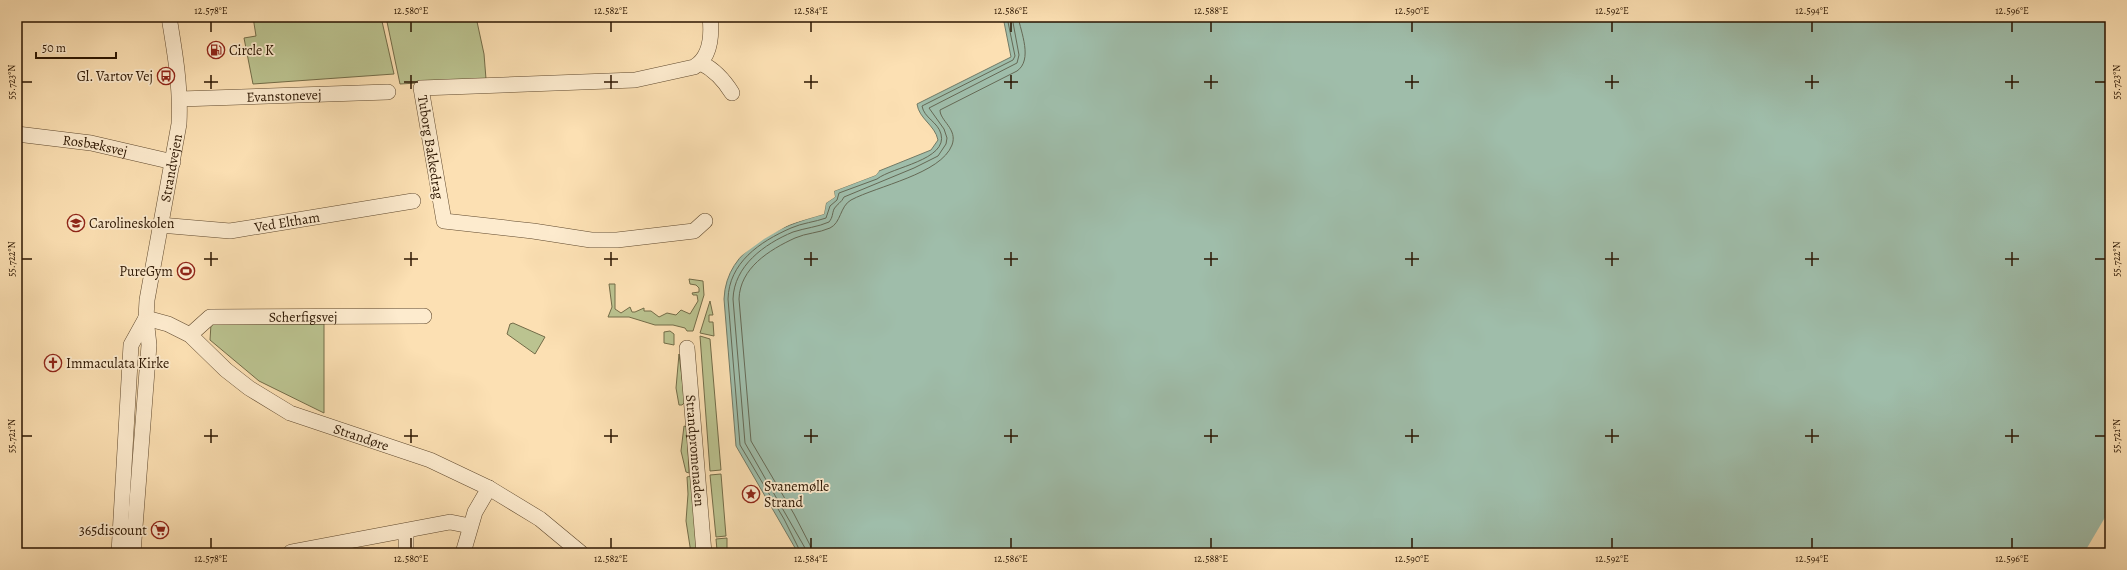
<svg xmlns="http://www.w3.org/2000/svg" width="2127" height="570" font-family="Alegreya,serif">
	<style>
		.green { fill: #bbc390; stroke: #736c48 }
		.water { fill: #9fbdaa; stroke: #717a66 }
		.pier { fill: #fce0b3 }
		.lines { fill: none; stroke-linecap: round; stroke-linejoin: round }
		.shore { stroke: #656955; stroke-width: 1 }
		.minor-casing { stroke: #5f482d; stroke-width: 16 }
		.minor { stroke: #fdebce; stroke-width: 15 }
		.ticks { fill: none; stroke: #2b1500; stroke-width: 1.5 }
		.labels { text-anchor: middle; stroke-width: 3.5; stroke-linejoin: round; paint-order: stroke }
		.poi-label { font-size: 14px; fill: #2b1500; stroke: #fdebce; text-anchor: start }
		.street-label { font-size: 14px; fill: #2b1500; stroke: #fdebce }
		.neatline { fill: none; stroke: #2b1500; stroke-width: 1.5 }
		.ticks-label { font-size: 10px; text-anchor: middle; fill: #2b1500 }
	</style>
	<rect width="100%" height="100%" fill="#fce0b3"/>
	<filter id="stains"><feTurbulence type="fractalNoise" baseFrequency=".005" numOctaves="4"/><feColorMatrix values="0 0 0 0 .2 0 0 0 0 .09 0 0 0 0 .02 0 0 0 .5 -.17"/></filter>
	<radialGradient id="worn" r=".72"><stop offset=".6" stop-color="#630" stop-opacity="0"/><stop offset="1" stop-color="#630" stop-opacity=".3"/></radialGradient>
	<path class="green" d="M253,17h128l13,57 -141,10 -9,-46 12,-2z
		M386,17h90l8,37 2,25 -86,5z
		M689,279l14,2 1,14 -11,36h-6l-2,-3 -12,-3h-18l-26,-8h-21l4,-10 -3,-23h6v25l6,4 9,-6 2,5h3l9,-4v3h7l8,6 8,-4 9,2 5,-5 9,4 8,-13 -1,-6h-4l-1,-2 7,-1v-4l-3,-3 -6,-1z
		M710,301l3,14h-4v7h4l1,14 -14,-3z
		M513,323l32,14 -10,17 -28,-20 3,-10z
		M211,324h113v89l-65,-32 -49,-41z
		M670,331l4,3v11l-10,-2v-11z
		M700,336l10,3 11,131 -11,1z
		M679,354l6,48 -3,3h-3l-3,-17z
		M684,426l3,1 2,46 -3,-1 -5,-21z
		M721,474l5,62 -10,1 -6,-62z
		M691,476l6,77h-6l-5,-32 2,-27 -1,-17z
		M727,538v12h-10l-1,-11z"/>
	<path class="water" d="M1003,17h1107v536h-1312l-62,-107 -12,-147c2,-52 56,-73 100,-85l2,-11 9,-6 -1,-6 42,-16 3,-4 52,-21 7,-10c-3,-15 -19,-21 -21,-36l94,-47z"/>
	<path class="pier" d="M878,170l1,1 -3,4 -42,16 1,6 -9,6 -2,11 -34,10 -26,15 -26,19 -1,-2 26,-19 26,-15 33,-9 2,-11 9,-6v-7l42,-16z
		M2110,509v29l-8,15h-18z"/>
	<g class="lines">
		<path class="shore" d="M801,553l-17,-34 -44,-74 -12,-146c1,-36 31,-57 63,-71 11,-5 24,-6 35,-10l4,-12 7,-6 2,-7 38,-14c15,-12 71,-19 64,-45 -3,-12 -17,-16 -19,-28l91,-46 2,-4 -8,-39
			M806,553l-1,-5 -60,-105 -12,-144c1,-33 31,-55 60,-67 12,-4 25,-5 36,-10 4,-5 3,-8 5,-13 2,-4 8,-7 10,-12l70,-29 24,-12 8,-12 1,-6 -3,-9 -15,-21 88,-45 2,-8 -7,-38
			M812,553l-2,-8 -16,-31 -43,-73 -12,-142c1,-31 30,-49 56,-61 11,-5 24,-5 35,-10 11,-5 10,-22 21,-28 26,-14 90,-26 101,-55 6,-16 -12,-24 -12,-35l77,-39c16,-11 4,-39 1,-54"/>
		<defs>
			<g id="minor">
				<path d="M701,63c14,7 23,17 31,30"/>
				<path id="s1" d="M180,99l208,-7"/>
				<path id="s2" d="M17,134l74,9 82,19"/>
				<path d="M705,221l-11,10 -77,9h-26l-58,-9 -89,-10 -23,-133 214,-8 59,-13c17,-10 18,-32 16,-50"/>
				<path id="s3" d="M160,225l70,6 183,-30"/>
				<path id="s4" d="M146,318l22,6 22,11 36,35 23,18 41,25 140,47 59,28 51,31 41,34"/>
				<path id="s5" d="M190,335l20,-18 214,-1"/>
				<path id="s6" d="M687,348l17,205"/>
				<path d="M291,552l159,-30 20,4"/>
				<path d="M119,553l12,-208 15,-27"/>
				<path id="s7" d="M133,553l16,-208 -3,-27 1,-18 32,-176c2,-36 -4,-71 -10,-107"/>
				<path d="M406,553v-22"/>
				<path d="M463,553l12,-41 14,-24"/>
			</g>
		</defs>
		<use href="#minor" class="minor-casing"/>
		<use href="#minor" class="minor"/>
	</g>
	<path class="ticks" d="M211,22v10M411,22v10M611,22v10M811,22v10M1011,22v10M1211,22v10M1412,22v10M1612,22v10M1812,22v10M2012,22v10M211,75v14M411,75v14M611,75v14M811,75v14M1011,75v14M1211,75v14M1412,75v14M1612,75v14M1812,75v14M2012,75v14M22,82h10M204,82h14M404,82h14M604,82h14M804,82h14M1004,82h14M1204,82h14M1405,82h14M1605,82h14M1805,82h14M2005,82h14M2095,82h10M211,252v14M411,252v14M611,252v14M811,252v14M1011,252v14M1211,252v14M1412,252v14M1612,252v14M1812,252v14M2012,252v14M22,259h10M204,259h14M404,259h14M604,259h14M804,259h14M1004,259h14M1204,259h14M1405,259h14M1605,259h14M1805,259h14M2005,259h14M2095,259h10M211,429v14M411,429v14M611,429v14M811,429v14M1011,429v14M1211,429v14M1412,429v14M1612,429v14M1812,429v14M2012,429v14M22,436h10M204,436h14M404,436h14M604,436h14M804,436h14M1004,436h14M1204,436h14M1405,436h14M1605,436h14M1805,436h14M2005,436h14M2095,436h10M211,538v10M411,538v10M611,538v10M811,538v10M1011,538v10M1211,538v10M1412,538v10M1612,538v10M1812,538v10M2012,538v10"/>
	<defs>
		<symbol id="fuel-ring" viewBox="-11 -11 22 22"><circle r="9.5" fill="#fdebce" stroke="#8f2418" stroke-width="1.5"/><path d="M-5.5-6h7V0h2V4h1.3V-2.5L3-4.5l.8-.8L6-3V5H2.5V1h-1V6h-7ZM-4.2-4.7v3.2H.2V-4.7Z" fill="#8f2418"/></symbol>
		<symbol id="bus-ring" viewBox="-11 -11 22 22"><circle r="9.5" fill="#fdebce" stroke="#8f2418" stroke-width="1.5"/><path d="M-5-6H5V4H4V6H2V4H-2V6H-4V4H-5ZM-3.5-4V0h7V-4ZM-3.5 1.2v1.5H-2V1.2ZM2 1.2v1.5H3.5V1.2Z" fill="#8f2418"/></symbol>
		<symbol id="school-ring" viewBox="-11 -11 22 22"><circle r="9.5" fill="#fdebce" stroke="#8f2418" stroke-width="1.5"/><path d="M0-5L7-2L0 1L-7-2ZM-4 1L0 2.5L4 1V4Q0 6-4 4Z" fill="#8f2418"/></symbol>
		<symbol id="stadium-ring" viewBox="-11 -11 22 22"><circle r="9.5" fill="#fdebce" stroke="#8f2418" stroke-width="1.5"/><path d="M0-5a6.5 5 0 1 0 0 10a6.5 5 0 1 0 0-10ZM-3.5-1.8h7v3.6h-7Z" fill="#8f2418"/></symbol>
		<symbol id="church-ring" viewBox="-11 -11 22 22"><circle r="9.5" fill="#fdebce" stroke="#8f2418" stroke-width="1.5"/><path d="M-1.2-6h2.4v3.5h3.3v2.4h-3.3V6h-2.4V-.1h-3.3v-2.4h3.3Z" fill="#8f2418"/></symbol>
		<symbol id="sight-ring" viewBox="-11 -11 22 22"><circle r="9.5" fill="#fdebce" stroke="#8f2418" stroke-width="1.5"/><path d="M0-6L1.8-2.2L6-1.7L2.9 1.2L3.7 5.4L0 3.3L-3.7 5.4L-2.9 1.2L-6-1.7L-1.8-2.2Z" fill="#8f2418"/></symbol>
		<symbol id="supermarket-ring" viewBox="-11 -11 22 22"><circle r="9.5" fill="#fdebce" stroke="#8f2418" stroke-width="1.5"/><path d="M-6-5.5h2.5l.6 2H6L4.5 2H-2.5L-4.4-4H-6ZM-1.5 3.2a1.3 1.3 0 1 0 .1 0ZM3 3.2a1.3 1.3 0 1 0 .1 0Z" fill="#8f2418"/></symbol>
	</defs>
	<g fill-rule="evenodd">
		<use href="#fuel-ring" x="206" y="40" width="20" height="20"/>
		<use href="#bus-ring" x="156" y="66" width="20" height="20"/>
		<use href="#school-ring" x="66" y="213" width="20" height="20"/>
		<use href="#stadium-ring" x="176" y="261" width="20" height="20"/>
		<use href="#church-ring" x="43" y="353" width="20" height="20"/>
		<use href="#sight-ring" x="741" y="484" width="20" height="20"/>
		<use href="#supermarket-ring" x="150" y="520" width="20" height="20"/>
	</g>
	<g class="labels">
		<g class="poi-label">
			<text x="229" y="55">Circle K</text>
			<text x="153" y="81" text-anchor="end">Gl. Vartov Vej</text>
			<text x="89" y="228">Carolineskolen</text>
			<text x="173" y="276" text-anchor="end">PureGym</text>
			<text x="66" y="368">Immaculata Kirke</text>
			<text x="764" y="491">Svanemølle<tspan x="764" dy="16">Strand</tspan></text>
			<text x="147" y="535" text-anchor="end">365discount</text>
		</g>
		<g class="street-label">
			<text dy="5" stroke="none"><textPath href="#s1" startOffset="104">Evanstonevej</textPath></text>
			<text dy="5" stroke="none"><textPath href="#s2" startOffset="79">Rosbæksvej</textPath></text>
			<text transform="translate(431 147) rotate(81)" y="5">Tuborg Bakkedrag</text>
			<text dy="5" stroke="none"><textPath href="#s7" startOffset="388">Strandvejen</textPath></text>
			<text dy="5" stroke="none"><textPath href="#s3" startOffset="128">Ved Eltham</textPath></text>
			<text dy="5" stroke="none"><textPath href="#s5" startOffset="120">Scherfigsvej</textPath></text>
			<text dy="5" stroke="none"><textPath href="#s4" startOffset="250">Strandøre</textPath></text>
			<text dy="5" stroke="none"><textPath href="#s6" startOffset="103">Strandpromenaden</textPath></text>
		</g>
	</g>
	<rect width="2127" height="570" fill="none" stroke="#fce0b3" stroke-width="44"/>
	<path d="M36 52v6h80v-6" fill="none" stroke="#2b1500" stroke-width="2"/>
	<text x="42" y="52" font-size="12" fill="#2b1500" stroke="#fdebce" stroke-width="3" paint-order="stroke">50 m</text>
	<rect x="22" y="22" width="2083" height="526" class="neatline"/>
	<g class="ticks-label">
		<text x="211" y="14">12.578°E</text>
		<text x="411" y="14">12.580°E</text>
		<text x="611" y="14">12.582°E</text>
		<text x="811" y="14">12.584°E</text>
		<text x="1011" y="14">12.586°E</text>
		<text x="1211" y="14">12.588°E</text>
		<text x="1412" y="14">12.590°E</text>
		<text x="1612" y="14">12.592°E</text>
		<text x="1812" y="14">12.594°E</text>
		<text x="2012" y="14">12.596°E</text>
		<text transform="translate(11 82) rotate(-90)" y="4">55.723°N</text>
		<text transform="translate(2116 82) rotate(-90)" y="4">55.723°N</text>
		<text transform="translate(11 259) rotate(-90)" y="4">55.722°N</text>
		<text transform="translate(2116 259) rotate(-90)" y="4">55.722°N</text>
		<text transform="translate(11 436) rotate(-90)" y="4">55.721°N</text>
		<text transform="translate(2116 436) rotate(-90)" y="4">55.721°N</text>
		<text x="211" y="562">12.578°E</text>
		<text x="411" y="562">12.580°E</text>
		<text x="611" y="562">12.582°E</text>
		<text x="811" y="562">12.584°E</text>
		<text x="1011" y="562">12.586°E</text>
		<text x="1211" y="562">12.588°E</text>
		<text x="1412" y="562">12.590°E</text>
		<text x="1612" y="562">12.592°E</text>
		<text x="1812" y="562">12.594°E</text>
		<text x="2012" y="562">12.596°E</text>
	</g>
	<rect width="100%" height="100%" filter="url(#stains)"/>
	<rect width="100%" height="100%" fill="url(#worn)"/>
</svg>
